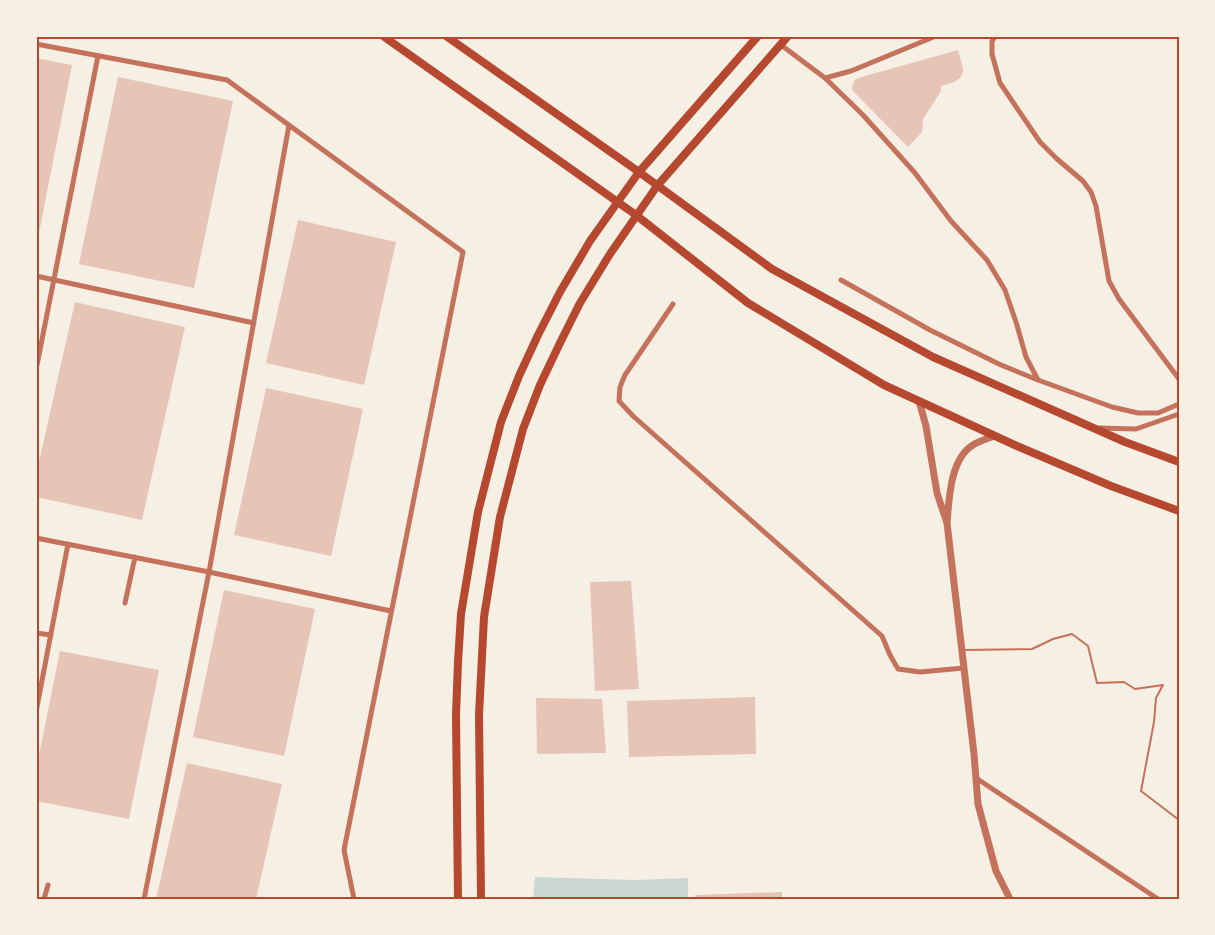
<svg xmlns="http://www.w3.org/2000/svg" width="1215" height="935" font-family="'Exo 2',sans-serif">
	<style>
		.water { fill: #c9d6d2 }
		.building { fill: #e6c5b7 }
		.lines { fill: none; stroke-linecap: round; stroke-linejoin: round }
		.service { stroke: #c5725c; stroke-width: 2 }
		.minor { stroke: #c5725c; stroke-width: 5 }
		.tertiary { stroke: #c5725c; stroke-width: 7 }
		.secondary { stroke: #b5482f; stroke-width: 8 }
		.primary { stroke: #b5482f; stroke-width: 8 }
		.neatline { fill: none; stroke: #b5482f; stroke-width: 2 }
	</style>
	<rect width="100%" height="100%" fill="#f6efe4"/>
	<path class="water" d="M535,877l99,3 54,-2v21h-155z"/>
	<path class="building" d="M958,50l5,18v4l-3,6 -6,4 -13,4v5l-18,28 -1,13 -14,15 -55,-56 -1,-4 2,-6 4,-3z
		M36,58l36,7 -35,178h-1z
		M118,77l115,24 -39,187 -115,-24z
		M298,220l98,22 -32,143 -98,-22z
		M75,302l110,25 -43,193 -106,-23v-22z
		M266,388l97,21 -32,147 -97,-21z
		M631,581l8,108 -44,2 -5,-109z
		M224,590l91,19 -31,147 -91,-19z
		M60,651l99,19 -30,149 -93,-18v-31z
		M755,697l1,57 -127,3 -2,-56z
		M536,698l66,1 4,54 -69,1z
		M187,763l95,21 -26,115h-100z
		M782,892v7h-87v-4z"/>
	<g class="lines">
		<path class="service" d="M965,650l67,-1 21,-10 19,-5 16,12 9,37 27,-1 11,7 28,-4
			M1163,685l-7,13 -2,24 -13,69 38,29"/>
		<path class="minor" d="M996,36l-4,5v13l8,29 40,59 17,17 26,22 8,11 5,14 13,75 10,18 60,80
			M36,44l191,36 236,172 -119,598 10,49
			M781,45l44,33 38,37 52,58 36,48 36,39 18,30 11,32 10,35 12,23
			M825,78l26,-7 85,-35
			M289,125l-80,447 182,39
			M36,276l218,47
			M841,280l89,50 71,35 37,15 74,27 26,6h20l21,-9
			M673,304l-48,71 -5,12 -1,14 14,15 249,220 8,19 8,14 22,3 44,-4
			M36,370l62,-314
			M1099,428l37,1 43,-15
			M36,538l173,34 -65,327
			M125,603l10,-46
			M36,633l15,2
			M36,712l32,-168
			M976,778l182,121
			M44,899l4,-14"/>
		<path class="tertiary" d="M919,401l7,25 11,67 10,30c2,-24 3,-64 26,-78 6,-4 14,-6 21,-9
			M947,523l27,231 4,50 18,67 14,28"/>
		<path class="secondary" d="M458,899l-2,-184 2,-53 3,-48 17,-102 23,-90 18,-46 19,-41 22,-43 30,-51 49,-69 119,-136
			M481,899l-2,-184 5,-98 16,-100 23,-88 17,-44 19,-40 21,-42 30,-49 47,-68 131,-150"/>
		<path class="primary" d="M383,36l253,179 112,88 136,82 133,61 94,40 68,25
			M446,36l193,136 133,97 161,88 192,85 54,20"/>
	</g>
	<rect width="1215" height="935" fill="none" stroke="#f6efe4" stroke-width="75"/>
	<rect x="38" y="38" width="1140" height="860" class="neatline"/>
</svg>
